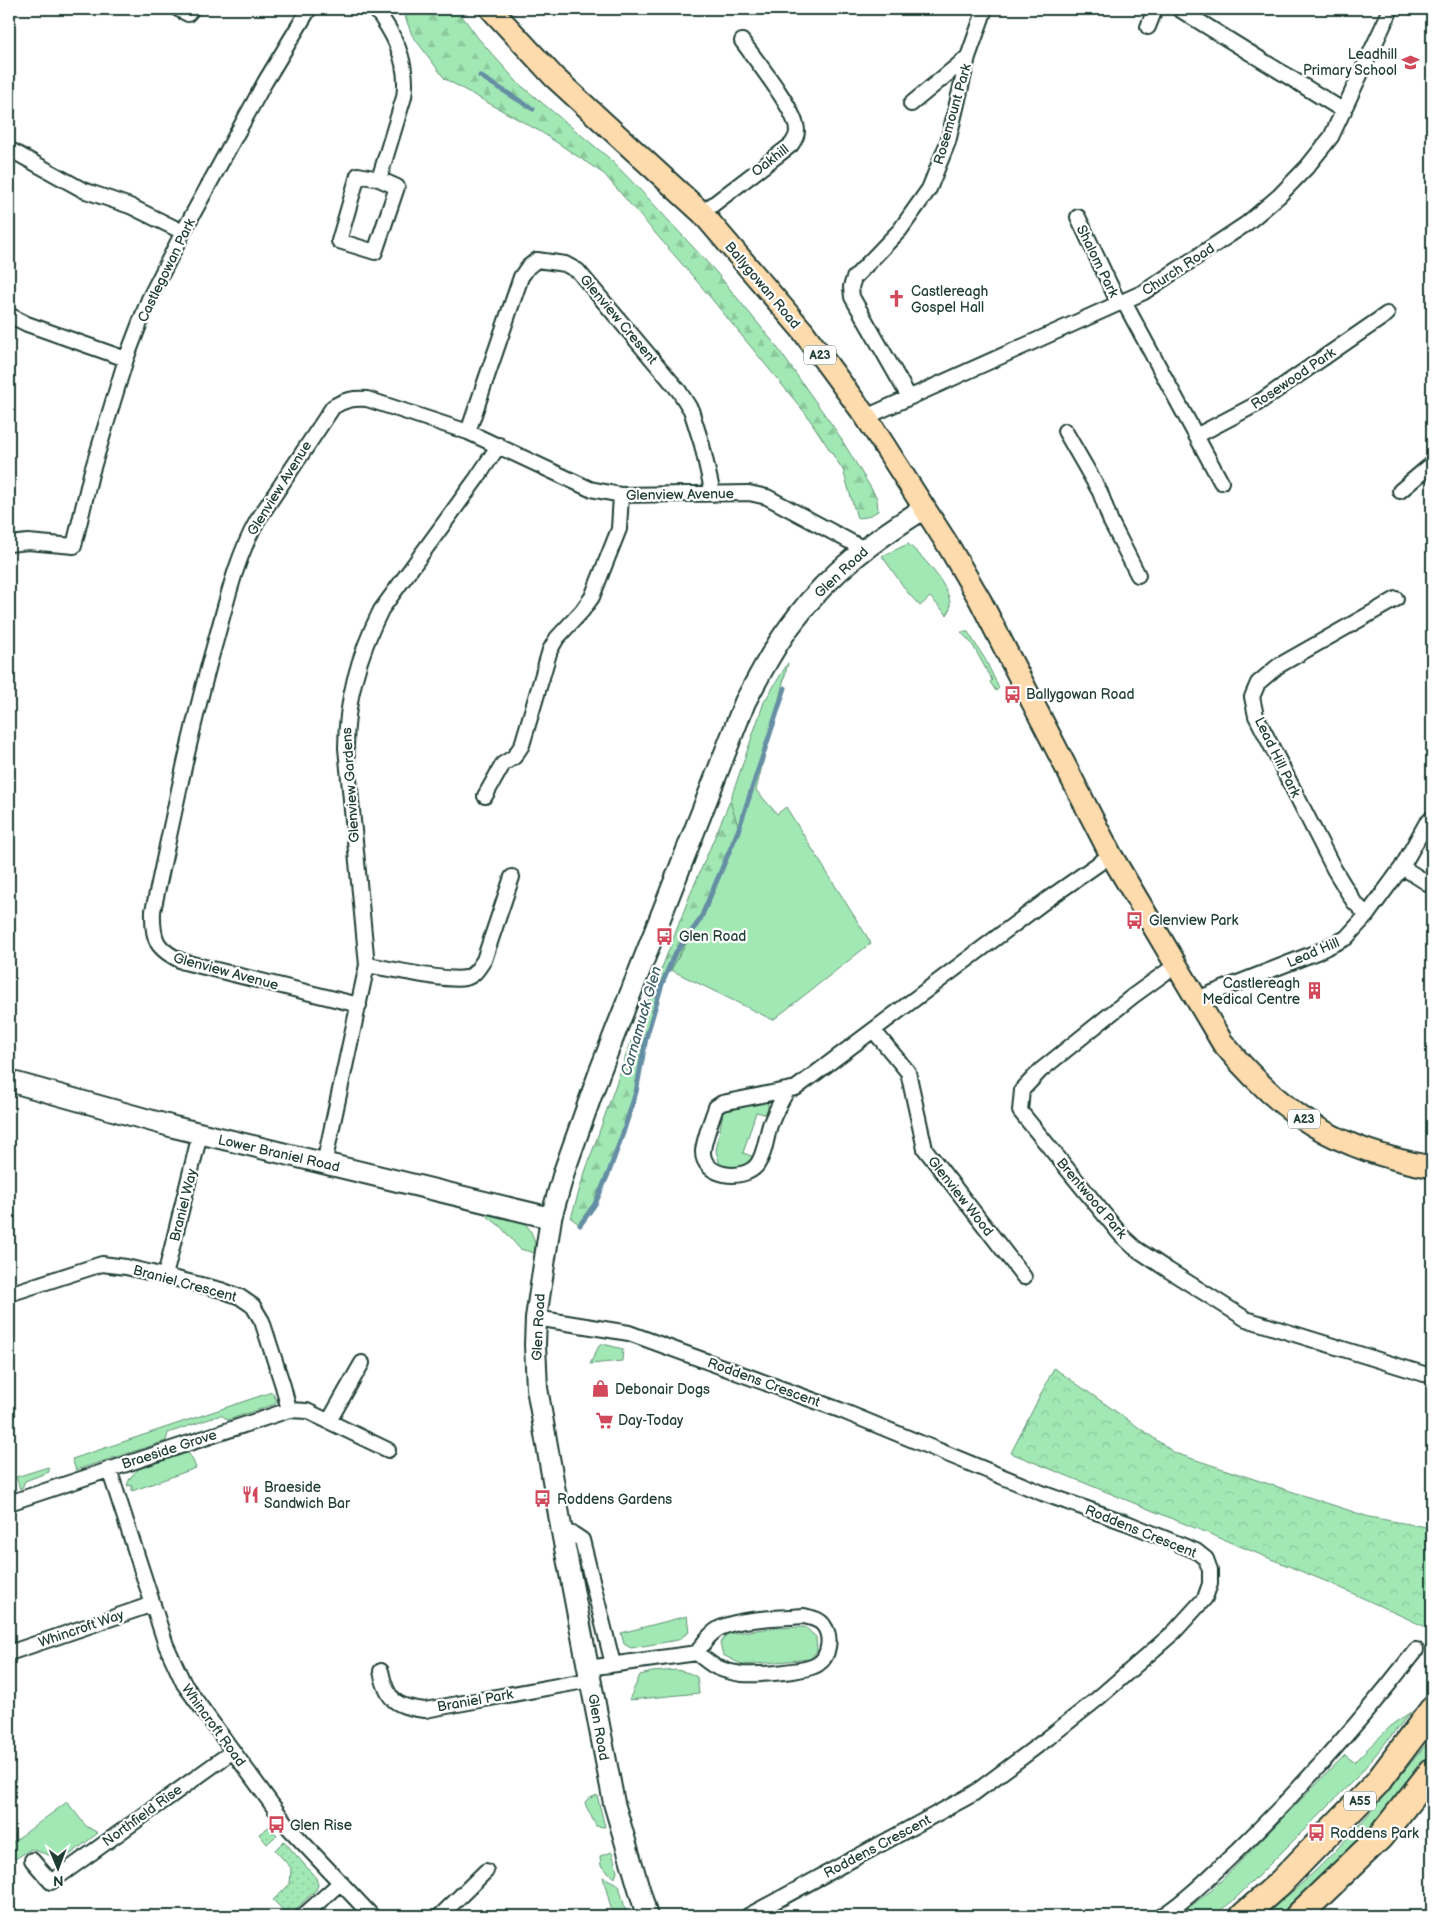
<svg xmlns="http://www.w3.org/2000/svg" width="1441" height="1925" font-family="'Balsamiq Sans',sans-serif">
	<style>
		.grass { fill: #a2e8b5; stroke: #609274 }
		.forest { fill: url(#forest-firs); stroke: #609274 }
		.park { fill: url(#park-crowns); stroke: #609274 }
		.garden { fill: url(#garden-dots); stroke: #609274 }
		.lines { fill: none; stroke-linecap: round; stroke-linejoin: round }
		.stream { stroke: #658ea4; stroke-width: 5 }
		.street-casing { stroke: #1f3d34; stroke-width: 18 }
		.secondary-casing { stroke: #1f3d34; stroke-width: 24 }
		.primary-casing { stroke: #1f3d34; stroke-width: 25 }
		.highway-casing { stroke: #1f3d34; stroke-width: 29 }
		.street { stroke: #fff; stroke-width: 14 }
		.secondary { stroke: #fff; stroke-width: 20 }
		.primary { stroke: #fedbac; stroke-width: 21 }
		.highway { stroke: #fedbac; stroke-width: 25 }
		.labels { text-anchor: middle; stroke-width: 4.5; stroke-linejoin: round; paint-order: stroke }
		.shield { fill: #fff; stroke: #627771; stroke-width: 1 }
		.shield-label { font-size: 12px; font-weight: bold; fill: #1f3d34 }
		.poi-label { font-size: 14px; fill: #1f3d34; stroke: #fff; text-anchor: start }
		.street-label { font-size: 14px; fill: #1f3d34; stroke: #fff }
		.water-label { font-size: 15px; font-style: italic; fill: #3c5f63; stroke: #fff }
	</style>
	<defs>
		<pattern id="forest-firs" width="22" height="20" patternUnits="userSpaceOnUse" patternTransform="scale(1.25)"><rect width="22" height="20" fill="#a2e8b5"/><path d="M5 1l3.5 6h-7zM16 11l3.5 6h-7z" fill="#8bc89c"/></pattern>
		<pattern id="park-crowns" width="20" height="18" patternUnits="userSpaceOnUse" patternTransform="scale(1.25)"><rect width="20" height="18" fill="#a2e8b5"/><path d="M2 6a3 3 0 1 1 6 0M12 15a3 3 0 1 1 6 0" fill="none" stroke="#8bc89c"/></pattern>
		<pattern id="garden-dots" width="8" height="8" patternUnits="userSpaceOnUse" patternTransform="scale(1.25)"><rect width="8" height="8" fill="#a2e8b5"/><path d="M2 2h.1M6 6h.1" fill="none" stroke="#8bc89c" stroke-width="1.8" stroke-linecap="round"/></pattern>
	</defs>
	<rect width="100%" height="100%" fill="#fff"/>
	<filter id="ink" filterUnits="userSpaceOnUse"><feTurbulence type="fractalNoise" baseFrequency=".02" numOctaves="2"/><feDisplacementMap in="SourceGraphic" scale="10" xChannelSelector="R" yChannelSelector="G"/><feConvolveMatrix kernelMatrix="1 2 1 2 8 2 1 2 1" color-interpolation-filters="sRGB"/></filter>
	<g filter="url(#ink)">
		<path class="grass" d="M908,544c14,11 54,54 39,71l-17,-18 -10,9 -12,-13 -26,-37z
			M961,632h7l17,27 14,29 -3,3 -6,-9 2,-2 -20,-36z
			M788,663l-32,127 21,24 9,-7 85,136 -98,77 -102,-50 27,-47 40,-94 -8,-28 34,-99z
			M764,1102l4,1v12l-12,-3 -13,41 11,4v2c-11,10 -21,13 -34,6l-4,-14 7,-39z
			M482,1209l44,12c0,6 3,6 5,11 4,7 4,14 4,21l-15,-4 -20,-23 -17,-13z
			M603,1344l20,5 -1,12 -32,3 9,-18z
			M272,1392l6,11 -50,17 -7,-5 -53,18 -2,8 -90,29 -4,-11z
			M184,1453h4l4,5 4,10 -64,23v-6l-5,1c5,-23 37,-26 57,-33z
			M48,1467l1,5 -24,9 -3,7 -2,1 -4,-12z
			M687,1616l2,16 -11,8 -47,8 -7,-4 -3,-11z
			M805,1627l11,10 1,14 -7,8 -67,6 -20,-10 -3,-11 7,-10 45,-6z
			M677,1670l12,3 8,4 2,16 -70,7 11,-25 12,-3z
			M1411,1712l-54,65 -123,123 -21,16h-35l35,-27 132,-134 9,7 40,-39z
			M1432,1737v18l-54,67 -95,94h-24c13,-11 28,-19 40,-30 50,-44 91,-98 133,-149z
			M597,1795l8,32 -9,-1 -10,-20 -1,-4 3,-3z
			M67,1802l19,24 12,7 -35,27 -32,-11 -16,10 -6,-8v-6z
			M612,1852l5,19 -2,7 -14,-12 -1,-10z
			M603,1877l16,8 8,31h-14z"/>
		<path class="forest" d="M402,9h55l21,29 40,45 91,75 39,40 68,74 58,71 63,89 40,66 1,13 -11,6 -10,1 -14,-48 -37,-56 -105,-128 -97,-112 -63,-42 -96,-53 -33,-44z
			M730,801l9,28 -39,91 -38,64 -16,54 -10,51 -13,44 -27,68 -16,24 -9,-7 12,-40 47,-134 33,-79 27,-70z"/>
		<path class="park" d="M1054,1368l121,85 194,64 63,11v102l-102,-47 -319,-130z"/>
		<path class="garden" d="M269,1827l8,8 -10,9 -8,-10z
			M284,1841l32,37 2,7 -2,5 -27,26 -16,-16 17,-16 1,-16 -16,-18z"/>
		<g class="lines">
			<path class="stream" d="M480,76l53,33
				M580,1225l15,-21 14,-32 14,-39 13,-41 10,-54 16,-54 12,-29 26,-35 38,-89 47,-143"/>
			<defs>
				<path id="street" d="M178,9l10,5 4,-5
					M375,9c20,25 34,55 29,88l-25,82
					M1179,9l165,102
					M1148,27l7,-18
					M911,104l57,-47
					M9,149l74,41 47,16 53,26
					M358,175l21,4 18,8 -22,65 -36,-11z
					M702,213l89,-68c3,-4 6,-8 6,-14 0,-20 -42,-72 -55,-90
					M1078,217l41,87
					M1124,302l97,180
					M9,315l18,9 99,35
					M909,397l-57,-100 -1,-10 3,-9 46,-48 29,-41 19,-47 20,-85 17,-48
					M866,417l278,-125 102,-68 33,-28 28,-29 24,-30 60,-128
					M1065,431l35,61 11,30 27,53
					M468,432l53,-155 7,-10 9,-7 28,4 13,7 101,120 12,19 11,35 11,49
					M1196,436l59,-31 132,-91
					M1400,491l32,-27
					M9,544l19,-2 46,4 17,-72 35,-115 23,-60 34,-67 82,-150 44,-73
					M485,796l18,-32 11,-7 8,-12 28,-95 7,-12 25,-27 10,-14 27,-68 2,-34
					M1402,867l30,19
					M1367,915l-13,-13 -20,-33 -78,-153 -4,-19 6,-14 20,-17 118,-67
					M367,965c21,3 80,17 98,13 10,-2 14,-11 19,-18l28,-83
					M1176,965l-43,31 -92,74 -19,20 -2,21 101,124 14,13 33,22 78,49 178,55 8,1
					M1197,999l120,-47 29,-14 21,-23 35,-48 24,-43 6,-6
					M359,1005l-175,-43c-27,-12 -32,-21 -31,-51 20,-92 38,-185 64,-275 11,-40 20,-79 40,-115l76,-114c11,-7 20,-9 34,-8l101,33 122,57 31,6 128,-2 18,4 97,52
					M874,1031l34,41 17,77 99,128
					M787,1091c-7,11 -12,22 -17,34 -4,13 -5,29 -13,40 -14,17 -55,12 -54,-14 1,-12 9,-32 13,-44l6,-4 74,-15 252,-189 63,-44
					M324,1164l43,-199 -21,-217c0,-49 13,-94 35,-138l96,-132 22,-33
					M165,1276l35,-142
					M9,1294l93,-30 24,3 39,9 56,14 19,7 13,9 9,15 21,65 6,24
					M536,1318l93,15 211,77 202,83 85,30 69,28 10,8 4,11v14l-5,14 -31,34 -78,68 -48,38 -75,56 -225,122
					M329,1421l33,-58
					M109,1469l57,176 18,39 105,144 83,88
					M9,1503l280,-93 18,1 81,39
					M562,1532l11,2 9,6 31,124
					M9,1653l144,-49
					M588,1668l109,-15c6,5 12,10 19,14 7,3 17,6 26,7 14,1 65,-2 76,-10 11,-7 14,-27 6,-38 -4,-7 -12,-8 -20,-10 -21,2 -61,2 -79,10 -13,4 -21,16 -28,27
					M381,1671c6,29 14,36 44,39l165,-30
					M32,1860l19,22 182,-131
					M303,1916l38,-34
					M440,1916l46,-45
					M1162,1916c26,-17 54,-45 77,-67 64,-62 122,-128 177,-199"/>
				<path id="secondary" d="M9,1081l165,46 377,91
					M647,1916l-33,-113 -52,-271 -25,-144 -2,-43 1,-27 15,-100 14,-49 35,-98 145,-369c16,-30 31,-59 52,-85 34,-46 80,-79 128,-109"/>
				<path id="primary" d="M491,9l63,68 148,136 100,117 64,87 82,128 32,55 131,255 111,187c61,74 115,108 210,125"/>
				<path id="highway" d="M1243,1916l36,-32 98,-101 55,-73
					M1298,1916l82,-79 52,-66"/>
			</defs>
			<use href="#street" class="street-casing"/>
			<use href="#secondary" class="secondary-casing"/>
			<use href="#primary" class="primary-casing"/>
			<use href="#highway" class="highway-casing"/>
			<use href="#street" class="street"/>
			<use href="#secondary" class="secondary"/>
			<use href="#primary" class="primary"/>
			<use href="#highway" class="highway"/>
		</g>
	</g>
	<defs>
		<symbol id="school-bare" viewBox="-9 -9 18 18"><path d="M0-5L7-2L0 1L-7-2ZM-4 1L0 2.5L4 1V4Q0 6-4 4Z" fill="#d1495b" stroke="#fff" stroke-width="2.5" paint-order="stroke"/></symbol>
		<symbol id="church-bare" viewBox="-9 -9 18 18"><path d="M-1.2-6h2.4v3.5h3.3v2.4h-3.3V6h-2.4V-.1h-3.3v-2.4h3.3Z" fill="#d1495b" stroke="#fff" stroke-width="2.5" paint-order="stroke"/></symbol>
		<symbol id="bus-bare" viewBox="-9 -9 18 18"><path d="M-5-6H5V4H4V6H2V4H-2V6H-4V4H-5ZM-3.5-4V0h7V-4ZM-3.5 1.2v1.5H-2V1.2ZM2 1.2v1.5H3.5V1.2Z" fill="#d1495b" stroke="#fff" stroke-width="2.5" paint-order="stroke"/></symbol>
		<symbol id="building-bare" viewBox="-9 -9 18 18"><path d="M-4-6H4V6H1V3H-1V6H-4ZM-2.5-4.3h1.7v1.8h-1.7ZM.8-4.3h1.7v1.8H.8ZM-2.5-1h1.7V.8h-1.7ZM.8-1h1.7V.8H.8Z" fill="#d1495b" stroke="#fff" stroke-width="2.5" paint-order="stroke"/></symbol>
		<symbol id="shop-bare" viewBox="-9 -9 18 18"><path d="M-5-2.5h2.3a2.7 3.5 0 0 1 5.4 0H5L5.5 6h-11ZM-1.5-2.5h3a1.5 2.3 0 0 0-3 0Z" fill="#d1495b" stroke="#fff" stroke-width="2.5" paint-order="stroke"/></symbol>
		<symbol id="supermarket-bare" viewBox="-9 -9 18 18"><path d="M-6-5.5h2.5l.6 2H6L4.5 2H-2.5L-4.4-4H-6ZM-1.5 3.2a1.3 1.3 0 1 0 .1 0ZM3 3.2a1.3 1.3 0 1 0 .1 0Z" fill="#d1495b" stroke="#fff" stroke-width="2.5" paint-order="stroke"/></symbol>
		<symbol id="restaurant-bare" viewBox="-9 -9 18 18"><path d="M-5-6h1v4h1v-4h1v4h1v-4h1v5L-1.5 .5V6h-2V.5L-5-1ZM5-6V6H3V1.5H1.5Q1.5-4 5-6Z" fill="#d1495b" stroke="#fff" stroke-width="2.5" paint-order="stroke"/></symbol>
	</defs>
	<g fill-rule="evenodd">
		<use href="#school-bare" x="1398" y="50" width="25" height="25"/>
		<use href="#church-bare" x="884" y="286" width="25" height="25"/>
		<use href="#bus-bare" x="1000" y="682" width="25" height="25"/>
		<use href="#bus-bare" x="1122" y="908" width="25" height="25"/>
		<use href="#bus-bare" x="652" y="924" width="25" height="25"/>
		<use href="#building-bare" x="1302" y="978" width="25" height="25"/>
		<use href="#shop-bare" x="588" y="1376" width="25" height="25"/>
		<use href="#supermarket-bare" x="592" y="1408" width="25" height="25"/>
		<use href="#restaurant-bare" x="238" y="1482" width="25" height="25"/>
		<use href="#bus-bare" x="530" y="1486" width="25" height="25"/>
		<use href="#bus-bare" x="264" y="1812" width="25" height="25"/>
		<use href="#bus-bare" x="1304" y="1820" width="25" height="25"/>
	</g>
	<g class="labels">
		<g class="shield">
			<rect x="804" y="345.5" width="32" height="19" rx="4"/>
			<rect x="1288" y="1109.5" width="32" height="19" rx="4"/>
			<rect x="1344" y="1791.5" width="32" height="19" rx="4"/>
		</g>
		<g class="shield-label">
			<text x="820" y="359">A23</text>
			<text x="1304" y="1123">A23</text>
			<text x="1360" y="1805">A55</text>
		</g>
		<g class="poi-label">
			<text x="1397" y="59" text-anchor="end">Leadhill<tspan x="1397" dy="16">Primary School</tspan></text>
			<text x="911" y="296">Castlereagh<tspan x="911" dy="16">Gospel Hall</tspan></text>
			<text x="1026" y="699">Ballygowan Road</text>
			<text x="1149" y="925">Glenview Park</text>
			<text x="679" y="941">Glen Road</text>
			<text x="1300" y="988" text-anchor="end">Castlereagh<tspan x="1300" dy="16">Medical Centre</tspan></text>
			<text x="615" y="1394">Debonair Dogs</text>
			<text x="618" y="1425">Day-Today</text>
			<text x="264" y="1492">Braeside<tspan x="264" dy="16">Sandwich Bar</tspan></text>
			<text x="557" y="1504">Roddens Gardens</text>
			<text x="290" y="1830">Glen Rise</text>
			<text x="1330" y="1838">Roddens Park</text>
		</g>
		<g class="street-label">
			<text transform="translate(952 114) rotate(-74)" y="5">Rosemount Park</text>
			<text transform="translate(770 160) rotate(-38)" y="5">Oakhill</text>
			<text transform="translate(1098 261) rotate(64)" y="5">Shalom Park</text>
			<text transform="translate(1178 269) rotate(-33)" y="5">Church Road</text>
			<text transform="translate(166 270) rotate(-64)" y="5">Castlegowan Park</text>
			<text transform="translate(763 285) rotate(50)" y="5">Ballygowan Road</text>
			<text transform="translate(619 319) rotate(50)" y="5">Glenview Cresent</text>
			<text transform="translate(1293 378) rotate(-34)" y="5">Rosewood Park</text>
			<text transform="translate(279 488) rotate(-58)" y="5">Glenview Avenue</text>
			<text transform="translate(680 494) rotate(-1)" y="5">Glenview Avenue</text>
			<text transform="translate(841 572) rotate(-43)" y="5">Glen Road</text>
			<text transform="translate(1278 757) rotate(64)" y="5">Lead Hill Park</text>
			<text transform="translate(350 785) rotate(-94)" y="5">Glenview Gardens</text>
			<text transform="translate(1313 952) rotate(-23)" y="5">Lead Hill</text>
			<text transform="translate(226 971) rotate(15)" y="5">Glenview Avenue</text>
			<text transform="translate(279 1153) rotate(13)" y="5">Lower Braniel Road</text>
			<text transform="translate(961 1196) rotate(52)" y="5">Glenview Wood</text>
			<text transform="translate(1092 1198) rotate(50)" y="5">Brentwood Park</text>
			<text transform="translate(183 1205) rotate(-76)" y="5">Braniel Way</text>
			<text transform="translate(185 1283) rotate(15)" y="5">Braniel Crescent</text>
			<text transform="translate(538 1327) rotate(-87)" y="5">Glen Road</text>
			<text transform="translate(764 1382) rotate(20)" y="5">Roddens Crescent</text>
			<text transform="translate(169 1449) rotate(-18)" y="5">Braeside Grove</text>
			<text transform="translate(1141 1531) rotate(22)" y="5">Roddens Crescent</text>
			<text transform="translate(81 1628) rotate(-19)" y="5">Whincroft Way</text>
			<text transform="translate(475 1700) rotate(-10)" y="5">Braniel Park</text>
			<text transform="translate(214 1725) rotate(54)" y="5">Whincroft Road</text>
			<text transform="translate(599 1727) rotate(80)" y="5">Glen Road</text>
			<text transform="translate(142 1815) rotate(-36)" y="5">Northfield Rise</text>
			<text transform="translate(877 1846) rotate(-28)" y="5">Roddens Crescent</text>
		</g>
		<g class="water-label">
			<text transform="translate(641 1021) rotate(-74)" y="5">Carnamuck Glen</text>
		</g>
	</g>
	<rect width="1441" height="1925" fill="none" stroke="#fff" stroke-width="30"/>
	<rect x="15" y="15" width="1411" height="1895" fill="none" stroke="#1f3d34" stroke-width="2" filter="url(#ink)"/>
	<g transform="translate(58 1868) rotate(179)" stroke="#ffffff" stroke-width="4" paint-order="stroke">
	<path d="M0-4L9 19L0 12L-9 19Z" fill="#1f3d34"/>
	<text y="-8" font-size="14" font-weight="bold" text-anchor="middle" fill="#1f3d34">N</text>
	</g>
</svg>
